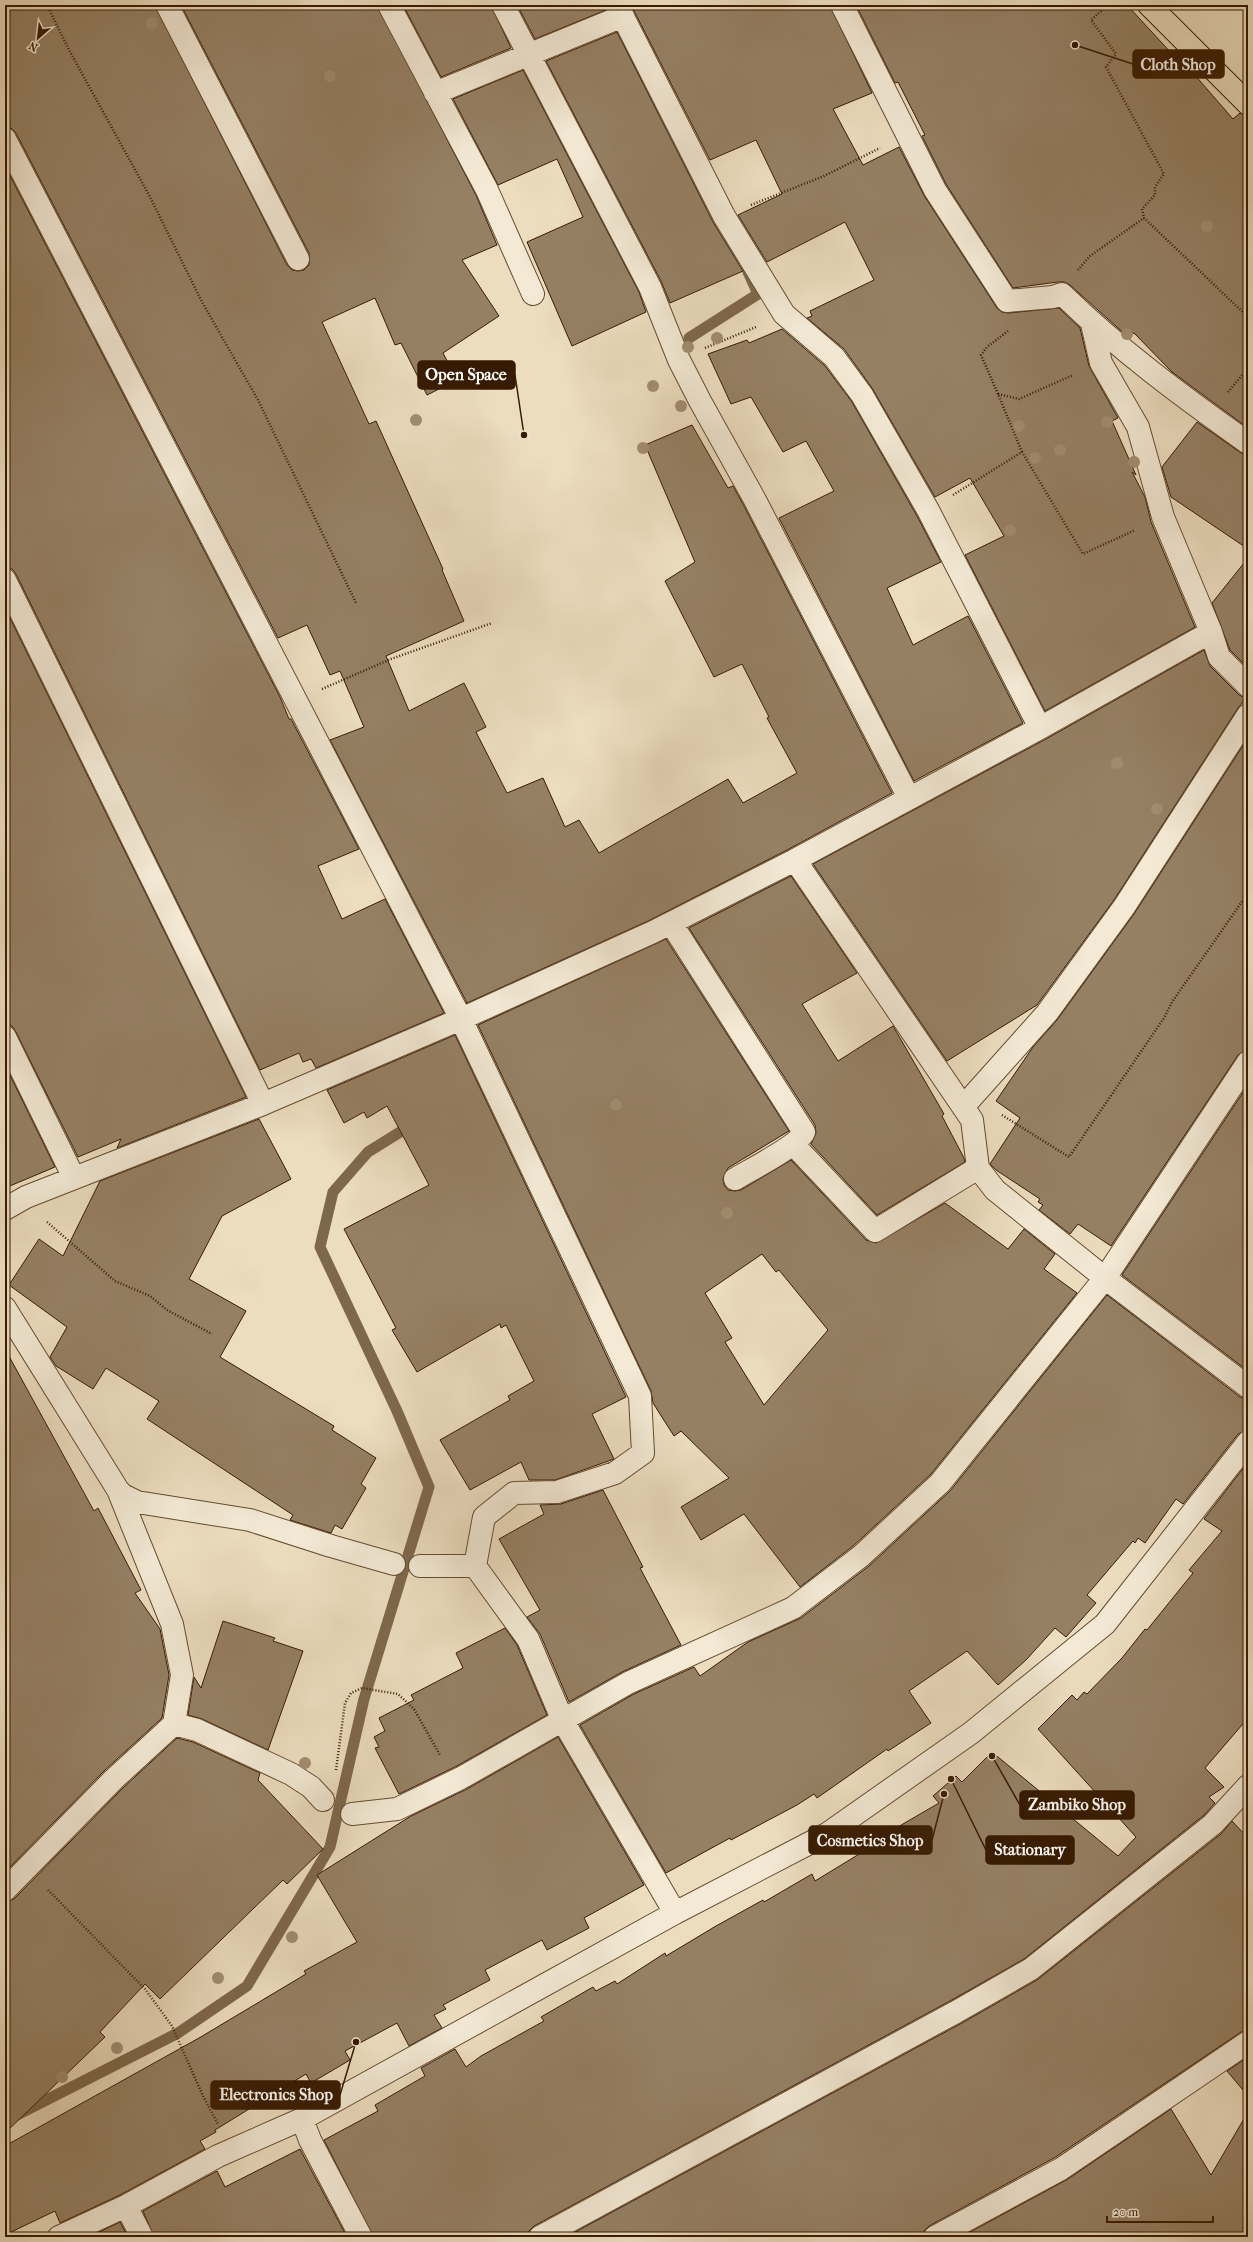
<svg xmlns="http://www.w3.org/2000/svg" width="1253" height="2242" font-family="'IM FELL French Canon',serif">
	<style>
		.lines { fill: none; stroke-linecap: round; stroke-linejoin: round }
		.stream { stroke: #7e684c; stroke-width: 11 }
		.building { fill: #958064; stroke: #371b01; fill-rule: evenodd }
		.minor-casing { stroke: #644c30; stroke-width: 24 }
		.major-casing { stroke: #371b01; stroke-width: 24 }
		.path { stroke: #371b01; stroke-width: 2.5; stroke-dasharray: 1 2; stroke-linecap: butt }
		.minor { stroke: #f3e9d5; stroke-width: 22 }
		.major { stroke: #ecddbf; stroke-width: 22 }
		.tree { fill: #a18d70 }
		.leader { fill: none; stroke: #371b01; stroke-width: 1.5 }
		.callout-dot { fill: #371b01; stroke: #f3e9d5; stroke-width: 1.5 }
		.callout { fill: #371b01; stroke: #371b01; stroke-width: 1.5 }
		.callout-label { font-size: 16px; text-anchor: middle; font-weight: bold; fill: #fff }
	</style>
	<rect width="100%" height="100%" fill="#ecddbf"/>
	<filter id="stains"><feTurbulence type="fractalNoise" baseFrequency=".005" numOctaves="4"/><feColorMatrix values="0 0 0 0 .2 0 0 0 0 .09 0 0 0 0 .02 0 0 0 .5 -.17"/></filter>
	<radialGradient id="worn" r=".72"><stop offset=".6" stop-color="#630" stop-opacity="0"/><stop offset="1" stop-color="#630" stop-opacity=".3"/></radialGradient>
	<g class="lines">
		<path class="stream" d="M689,338l69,-44 -10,-22
			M5,2121l173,-88 69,-47 83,-139 34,-148 65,-212 -32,-76 -77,-164 13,-55 35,-40 45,-28"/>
	</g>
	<path class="building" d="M5,5h150l132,260 5,5 6,1 6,-1 5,-5v-12l-128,-248h196l99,190 21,50 -35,15 37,56 -56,37 14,27 -30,15 -26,-52 -6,2 -20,-47 -53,24 47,102 7,-3 67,148 -1,1 22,51 -78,35 23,55 55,-28 22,44 -10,5 31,61 36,-15 22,49 14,-7 20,33 129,-74 15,24 54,-30 -30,-55 2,-1 -27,-53 -28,13 -49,-96 30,-19 -50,-117 47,-20 36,63 5,-2 11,20 148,287 -103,56 -141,72 -181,82 -137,-263 34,-13 -24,-56 -10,4 -23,-50 -29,13 -262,-505 -5,-5 -6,-1z
		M403,5h88l20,43 -70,29z
		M517,5h88l1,5 -71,29z
		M631,5h199l42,88 -39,16 30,56 36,-18 26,50 72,111 5,4 6,1 51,-5 21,20 9,38 29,52 -6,3 24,54 -4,-3 13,25 6,25 44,105 -150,84 -80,-156 39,-19 -34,-58 -35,19 -63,-109 -28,-39 -37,-31 5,-2 -2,-5 64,-31 -29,-58 -78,40 -29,-47 44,-21 -26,-54 -46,20z
		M856,5h271l58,63 2,-2 46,53 7,-6 8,3v312l-76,-56 -38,-39 -7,3 -57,-51 -6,-3h-6l-45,6 -67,-104 -24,-48 3,-1 -27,-53 -3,1z
		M617,32l96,190 30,49 -73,32 -9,-22 -115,-220z
		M523,70l116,222 7,20 -74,34 -45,-104 56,-25 -26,-58 -59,26 -45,-86z
		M5,166l275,531 9,22h2l68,130 -41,17 24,53 43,-20 59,114 -128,55 -5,-9 -8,3 -4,-9 -39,17 -244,-496 -4,-5 -7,-1z
		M782,329l43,37 27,36 65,114 24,46 -54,26 26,57 55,-29 55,107 -109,58 -135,-263 55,-27 -28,-50 -23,11 -32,-55 -20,7 -23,-50 39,-14 2,3z
		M1197,422l44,31 7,2v94l-77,-52 -9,-30z
		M1248,558v110l-18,-18 -18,-47z
		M5,608l241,489 -129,51 4,-9 -43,18 -62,-125 -4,-6 -7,-1z
		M1204,650l6,16 29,29 7,3 -8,10 -124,192 -77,105 -90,56 -134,-197 233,-125z
		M1244,744l4,2v304l-10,5 -127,191 -33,-22 -8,10 -31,-24 4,-5 -5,-3 2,-3 -44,-29 -6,-6 30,-46 -24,-17 37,-54 24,-27 77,-106z
		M791,876l66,97 -55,31 36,57 55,-35 51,88 -2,2 22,42 1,4 -88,53 -66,-71 5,-11 -1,-8 -126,-197z
		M666,939l123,192 -61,37 -5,11 1,6 4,5 7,1 6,-1 50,-30 75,80 10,3 69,-40 63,46 16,-20 31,25 -11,15 33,24 -146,181 -78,72 -53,41 -56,-73 -43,26 -20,-33 48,-29 -48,-47 -7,5 -21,-33 -2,-12 -173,-366zM762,1254l14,18 3,-2 49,60 -64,75 -39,-63 7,-4 -27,-45z
		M455,1035l171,362 -34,17 22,45 -59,21h-26l-8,-18 -51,28 -30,-50 70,-40 -2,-4 26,-15 -28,-56 -5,3 -1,-4 -83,48 -25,-42 4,-2 -52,-99 85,-44 -42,-79 -20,12 -3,-6 -20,11 -17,-33z
		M5,1065l50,102 -50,21z
		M1248,1085v286l-126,-96z
		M259,1119l32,60 -69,37 -33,63 57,32 -26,46 114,69 -2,4 44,28 -15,26 5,4 -24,41 -7,-4 -4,8 -41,-13 3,-5 -146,-96 12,-18 -53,-33 -13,21 -37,-23 -6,-9 17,-30 -58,-42 30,-46 24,17 37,-75z
		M1107,1295l133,102 8,2v31l-10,4 -55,70 -7,-5 -31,44 -7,-5 -3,5 -2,-2 -46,54 9,8 -30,34 -11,-9 -29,32 -28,25 -31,-34 -58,40 22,32 -43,28 -1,-2 -70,49 -3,-4 -17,11 -66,35 -1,-2 -64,35 -86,-148 54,-31 60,-27 6,9 48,-34 53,-24 68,-52 81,-75z
		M5,1349l89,162 4,-3 43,82 -6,3 25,36 9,46 -7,43 -57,52 -100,102z
		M1248,1462v256l-43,50 19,19 -15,10 6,6 -11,12 -180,144 -74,42 -416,225 -5,5 -1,6h-155l-49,-97 54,-29 -3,-6 50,-29 -4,-8 34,-19 11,18 15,-11 63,-35 -3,-4 52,-30 3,4 19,-10 2,3 48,-31 1,3 50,-30 47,-26 1,2 48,-28 3,7 54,-33 -2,-3 72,-42 -6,-7 23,-20 6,6 30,-30 126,104 18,-19 -98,-108 34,-34 5,5 7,-8 3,2 35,-36 23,-29 2,1 46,-57 -4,-3 33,-39 -18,-12z
		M603,1490l40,77 -3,1 41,77 -59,27 -53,30 -29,-68 -13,-17 13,-7 -41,-71 45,-25 -4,-9 21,-1z
		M223,1621l52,17 -2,3 30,10 -35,99 -66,-31 -14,-4 6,-38 7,11z
		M505,1628l12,17 30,70 -92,52 -56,27 -24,-46 4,-1 -5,-10 11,-6 -6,-13 35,-18 -3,-5 52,-27 -7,-15z
		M558,1737l86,148 -60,33 5,10 -42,22 -5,-10 -57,30 5,10 -47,25 3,4 -12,6 8,13 -33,18 -12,-23 -52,28 5,9 -39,23 -5,-9 -91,56 1,2 -16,9 5,8 -85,46 -60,28 -5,-12 -50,24v-89l194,-108 107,-64 -2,-3 53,-29 -40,-67 94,-59 56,-27z
		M177,1738l16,4 67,31 -2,7 65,69 -36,35 -4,-4 -123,119 -15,-15 -45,48 5,5 -100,96v-231l9,-3 109,-111z
		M1232,1821l16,17v192l-7,2 -187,126 -125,68 -5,5 -1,6h-357l396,-214 75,-43 184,-146z
		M1248,2057v39l-21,-25z
		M1171,2109l40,66 37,-63v125h-287l107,-58z
		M300,2149l47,88h-193l-11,-26 74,-40 8,16z
		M120,2222l8,15h-39z"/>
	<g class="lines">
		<defs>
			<path id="minor" d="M167,5l131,254
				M389,5l98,185 46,104
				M503,5l147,282 29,73 21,41 55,99 154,298
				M617,5l107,211 60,98 50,43 28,38 66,115 112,218
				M842,5l93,185 72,111 46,-4 9,-3c56,55 121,103 186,149
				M435,93l188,-77
				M5,139l456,880 179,377 3,57 -28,20 -58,19 -43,1 -30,24 -9,49
				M1092,324l9,39 37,64 25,90 48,115 8,25 29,29
				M5,580l258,524
				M795,860l177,260 6,48 17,22 110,88 143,109
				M671,923l133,209c-5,13 -54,38 -69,47
				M5,1037l69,141
				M963,1107l84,-94 77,-106 124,-192
				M793,1144l82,87 103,-63
				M5,1209l21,-12 237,-93 198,-85 192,-87 142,-72 245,-132 171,-96
				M5,1308l113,182 54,134 10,51 -8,49 -60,55 -109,111
				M118,1490l5,5 14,7 113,18 81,26 63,18
				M420,1566h55
				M475,1566l53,73 35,82 112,192
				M174,1724l23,6 94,44 20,13 12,13
				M352,1814l45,-5 64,-31 167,-95 165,-75 68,-52 79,-73 165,-205 143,-216
				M302,2119l8,21 51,97
				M126,2206l16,31
				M59,2237l67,-31 92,-50 84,-37 373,-206 152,-79 144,-101 134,-109 143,-182
				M540,2237l416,-225 75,-43 182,-145 35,-38
				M935,2237l126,-68 187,-127"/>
			<path id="major" d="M1149,5l99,99"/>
		</defs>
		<use href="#minor" class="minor-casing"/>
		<use href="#major" class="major-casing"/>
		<path class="path" d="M47,5l22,45 80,145 53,107 56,98 98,203
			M1108,5l-17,15 25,34 -10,13 58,107 -9,13v8l-13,14 2,9 104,99
			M751,205l73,-29 56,-28
			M1078,270l12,-14 54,-38
			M705,348l51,-21
			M1228,392l20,-24
			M998,394l-17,-39 6,-8 21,-16
			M1022,452l-24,-58 21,5 54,-24
			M953,495l69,-43 61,102 52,-24
			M322,689l69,-30 101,-36
			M1002,1115l67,42 95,-139 8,-16 76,-109
			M47,1222l68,59 35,15 17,14 45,24
			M336,1770l9,-67 6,-10 11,-5 36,6 16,15 26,46
			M48,1890l97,99 27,37 31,70 15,28"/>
		<use href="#minor" class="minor"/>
		<use href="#major" class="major"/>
	</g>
	<g class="tree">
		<circle cx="152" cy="23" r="6"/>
		<circle cx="330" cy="76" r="6"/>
		<circle cx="1207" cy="226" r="6"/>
		<circle cx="1127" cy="334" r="6"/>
		<circle cx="717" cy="338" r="6"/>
		<circle cx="688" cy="347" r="6"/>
		<circle cx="653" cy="386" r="6"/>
		<circle cx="681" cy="406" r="6"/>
		<circle cx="416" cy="420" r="6"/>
		<circle cx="1107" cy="422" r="6"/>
		<circle cx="1019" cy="426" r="6"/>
		<circle cx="643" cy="448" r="6"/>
		<circle cx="1060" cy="450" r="6"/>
		<circle cx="1035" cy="458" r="6"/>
		<circle cx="1134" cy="462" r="6"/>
		<circle cx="1010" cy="530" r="6"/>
		<circle cx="1117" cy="763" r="6"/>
		<circle cx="1157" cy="809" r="6"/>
		<circle cx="616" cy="1105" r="6"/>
		<circle cx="727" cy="1213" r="6"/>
		<circle cx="305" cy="1763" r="6"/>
		<circle cx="292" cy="1937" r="6"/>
		<circle cx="218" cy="1978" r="6"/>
		<circle cx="117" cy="2048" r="6"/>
		<circle cx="62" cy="2077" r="6"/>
	</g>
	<path class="leader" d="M1075 45L1133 64M524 435L515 375M992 1756L1020 1805M944 1794L932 1840M951 1779L986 1850M356 2042L340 2095"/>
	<g class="callout-dot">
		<circle cx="1075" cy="45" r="4"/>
		<circle cx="524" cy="435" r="4"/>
		<circle cx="992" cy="1756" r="4"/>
		<circle cx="944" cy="1794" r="4"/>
		<circle cx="951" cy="1779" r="4"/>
		<circle cx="356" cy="2042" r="4"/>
	</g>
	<g class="callout">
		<rect x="1133" y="50" width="91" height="28" rx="4"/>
		<rect x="418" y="361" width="97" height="28" rx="4"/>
		<rect x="1020" y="1791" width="114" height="28" rx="4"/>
		<rect x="809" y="1826" width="123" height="28" rx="4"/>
		<rect x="986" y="1836" width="88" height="28" rx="4"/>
		<rect x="211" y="2081" width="129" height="28" rx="4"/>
	</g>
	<g class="callout-label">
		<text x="1178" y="70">Cloth Shop</text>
		<text x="466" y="380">Open Space</text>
		<text x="1077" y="1810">Zambiko Shop</text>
		<text x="870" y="1846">Cosmetics Shop</text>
		<text x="1030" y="1855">Stationary</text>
		<text x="276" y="2100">Electronics Shop</text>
	</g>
	<rect width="1253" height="2242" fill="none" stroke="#ecddbf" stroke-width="20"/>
	<rect x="6" y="6" width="1241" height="2230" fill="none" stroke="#371b01" stroke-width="2"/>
	<rect x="10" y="10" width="1233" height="2222" fill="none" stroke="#371b01"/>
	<g transform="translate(38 38) rotate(208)" stroke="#f3e9d5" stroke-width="3" paint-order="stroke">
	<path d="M0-3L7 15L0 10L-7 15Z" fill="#371b01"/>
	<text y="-6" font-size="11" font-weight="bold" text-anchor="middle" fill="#371b01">N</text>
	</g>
	<path d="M1107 2216v6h106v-6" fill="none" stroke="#371b01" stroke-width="2"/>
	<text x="1113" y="2216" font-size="12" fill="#371b01" stroke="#f3e9d5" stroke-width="3" paint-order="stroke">20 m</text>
	<rect width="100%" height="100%" filter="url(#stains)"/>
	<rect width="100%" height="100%" fill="url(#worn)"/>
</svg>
